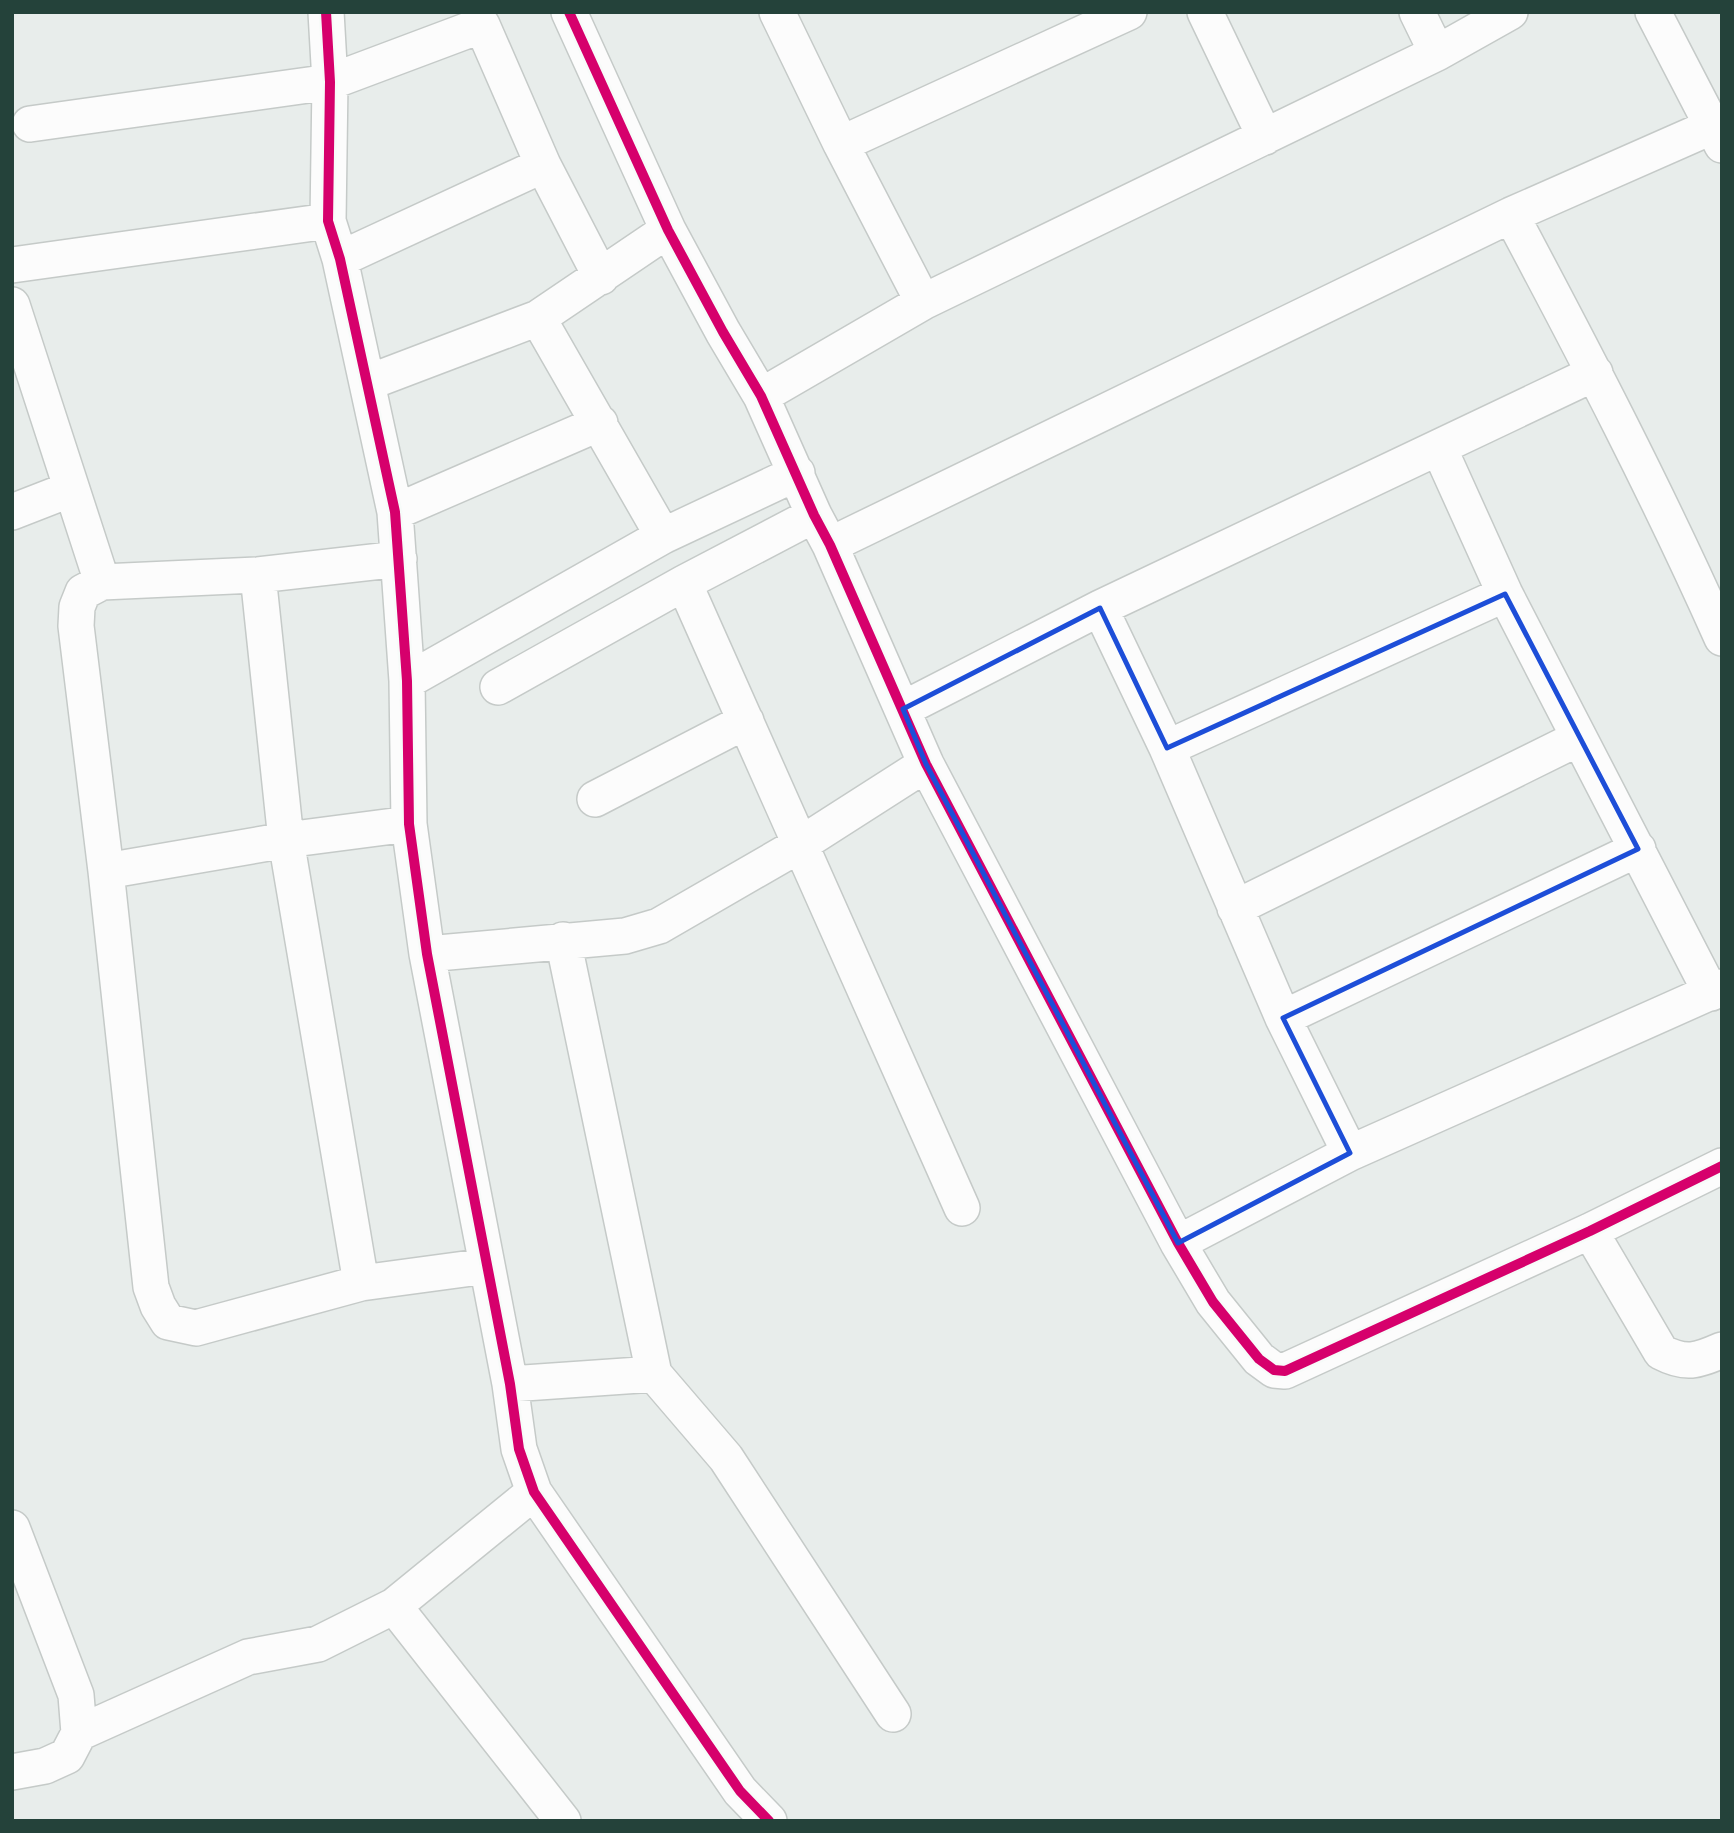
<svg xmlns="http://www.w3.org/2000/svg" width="1734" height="1833" font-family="Figtree,sans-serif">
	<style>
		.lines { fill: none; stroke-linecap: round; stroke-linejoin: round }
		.minor-casing { stroke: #c5cac8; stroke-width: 38 }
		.minor { stroke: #fcfcfc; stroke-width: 35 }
		.cycleway-casing { stroke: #f7fbf9; stroke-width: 15 }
		.cycleway { stroke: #d6006c; stroke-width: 10 }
		.marked { fill: none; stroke: #1d4ed8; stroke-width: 5; stroke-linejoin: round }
	</style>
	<rect width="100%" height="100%" fill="#e8edeb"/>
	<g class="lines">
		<defs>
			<path id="minor" d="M326,12l4,70 -2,139 12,38 55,253 12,169 2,143 18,130 83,430 9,65 15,43 206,299 29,30
				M569,12l99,218 55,102 38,64 53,119 16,30 96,219 252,479 35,59 46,57 15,11 11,1 305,-140 132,-65
				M777,12l64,132 82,158
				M1205,12l60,125
				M1417,12l20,41
				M1653,12l69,133
				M30,124l300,-42 152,-57 61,140 58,112
				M841,144l288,-132
				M1511,215c74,139 147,279 211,423
				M340,259l203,-94
				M12,265l316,-44
				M12,305l90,277
				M538,318l125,218
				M367,383l171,-65 130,-88
				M761,396l162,-94 514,-249 73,-41
				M1439,448l66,146 206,399
				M12,512l59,-23
				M395,512l205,-89
				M830,545l681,-330 202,-89
				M399,559l-141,16 -156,7 -19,10 -6,15 -1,19 30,245 45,416 7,19 10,16 28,6 165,-45 126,-17
				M258,575l28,265 75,443
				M684,583l278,625
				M1100,608l67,140 116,270 67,135
				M407,681l256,-145 134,-63
				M498,687l186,-104 130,-68
				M903,709l197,-101 495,-235
				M1167,748l338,-154
				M595,799l151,-78
				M106,871l180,-31 123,-16
				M1235,908l344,-170
				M563,940l91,434 72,84 167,256
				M427,954l198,-18 34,-10 142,-82 125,-80
				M1283,1018l355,-169
				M1590,1231l71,121c25,13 36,9 61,-2
				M1178,1243l172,-90 372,-166
				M510,1384l144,-10
				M12,1528l64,167 3,38 -12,23 -22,10 -33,6
				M394,1606l169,215
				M79,1733l169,-76 70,-13 76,-38 140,-114"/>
		</defs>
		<use href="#minor" class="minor-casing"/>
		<use href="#minor" class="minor"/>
		<defs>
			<path id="cycleway" d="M326,12l4,70 -2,139 12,38 55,253 12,169 2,143 18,130 83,430 9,65 15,43 206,299 29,30
				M569,12l99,218 55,102 38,64 53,119 16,30 96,219 252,479 35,59 46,57 15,11 11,1 305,-140 132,-65"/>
		</defs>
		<use href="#cycleway" class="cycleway-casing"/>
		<use href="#cycleway" class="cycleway"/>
	</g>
	<path class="marked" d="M1505,594l133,255 -355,169 67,135 -172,90 -252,-479 -23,-55 197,-101 67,140z"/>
	<rect width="1734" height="1833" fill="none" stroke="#24423a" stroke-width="28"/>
</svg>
